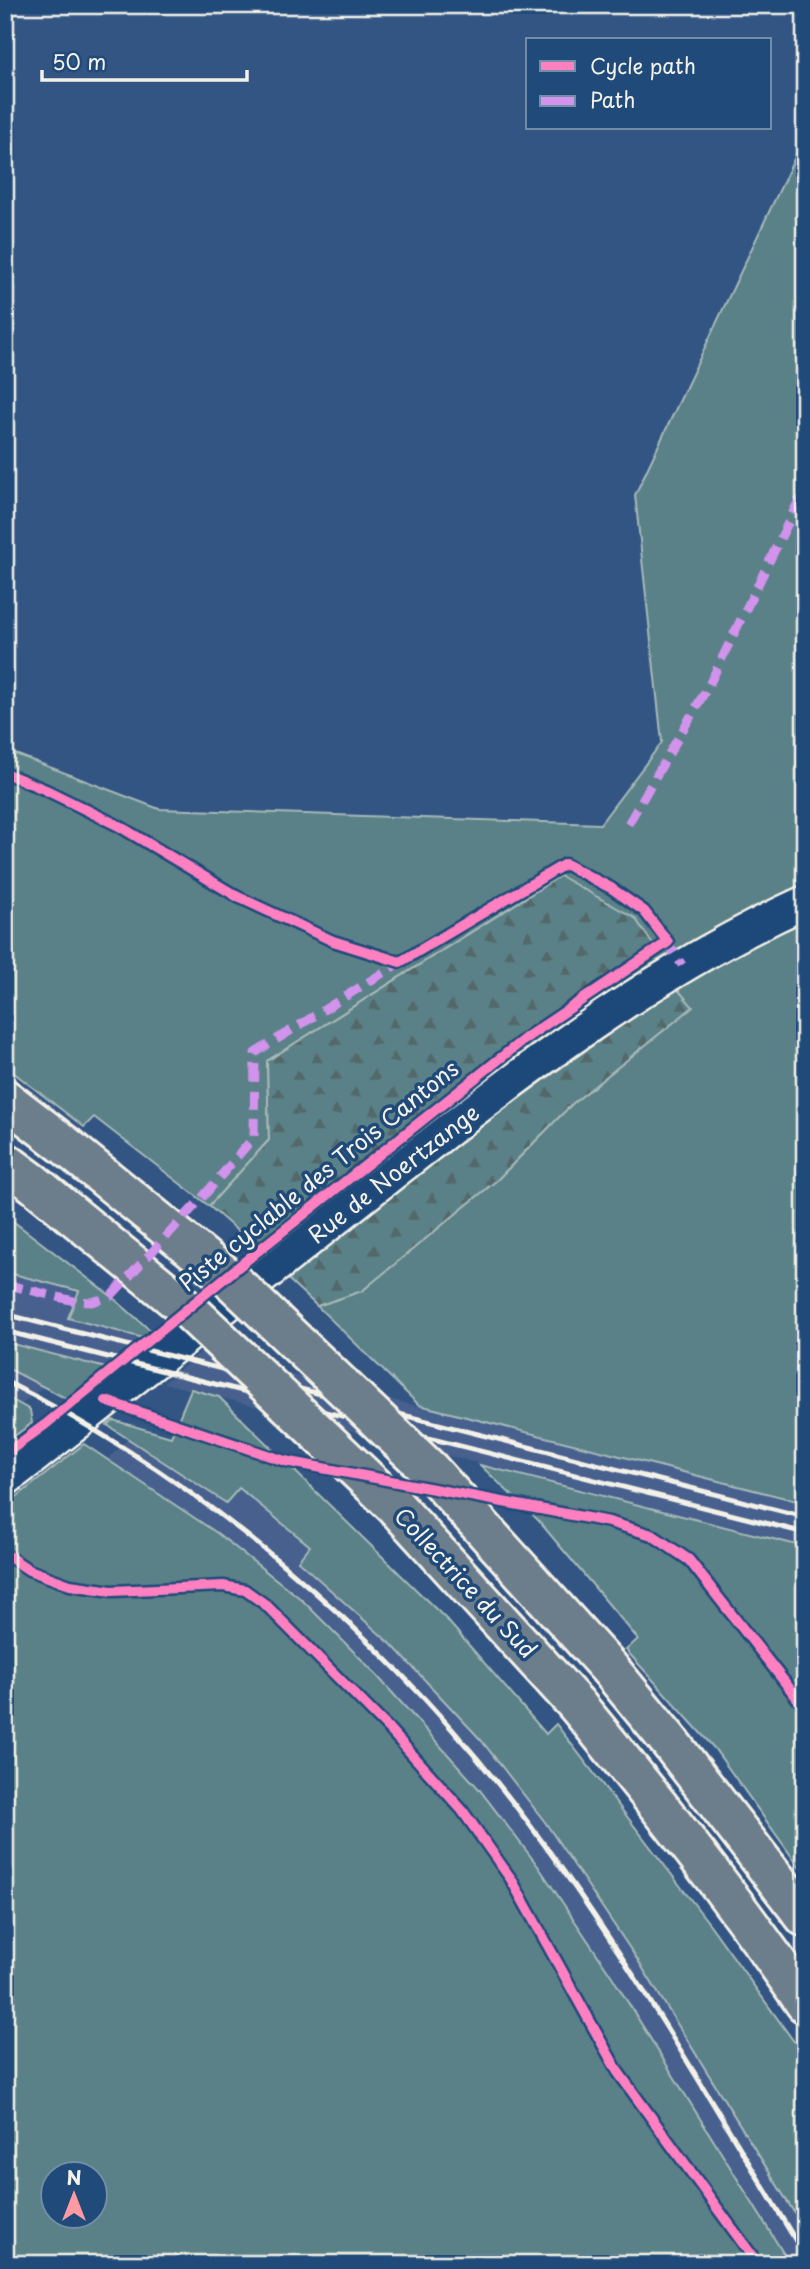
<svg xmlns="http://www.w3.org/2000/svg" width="810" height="2269" font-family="'Playpen Sans',sans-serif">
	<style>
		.built { fill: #46618e }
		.green { fill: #5a8187; stroke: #a7b9b8; stroke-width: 2; fill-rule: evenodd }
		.forest { fill: url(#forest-firs); stroke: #a7b9b8; stroke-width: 2 }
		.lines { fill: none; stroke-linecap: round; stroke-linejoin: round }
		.stream { stroke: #8da8c0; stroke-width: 8 }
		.secondary-casing { stroke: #f4f1e8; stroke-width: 37 }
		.motorway-casing { stroke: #f4f1e8; stroke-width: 44 }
		.secondary { stroke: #1f4a7a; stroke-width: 32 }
		.motorway { stroke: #6c7d8b; stroke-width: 38 }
		.rail { stroke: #f4f1e8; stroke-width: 5 }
		.motorway-bridge-casing { stroke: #f4f1e8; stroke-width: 44; stroke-linecap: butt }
		.motorway-bridge { stroke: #6c7d8b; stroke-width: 38 }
		.quiet { stroke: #d193ec; stroke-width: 9; stroke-dasharray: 18 9; stroke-linecap: butt }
		.cycleway-casing { stroke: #1f4a7a; stroke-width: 15 }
		.cycleway { stroke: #ff80c0; stroke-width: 10 }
		.labels { text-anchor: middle; stroke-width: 7; stroke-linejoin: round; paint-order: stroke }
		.street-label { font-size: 23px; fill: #f4f1e8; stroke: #1f4a7a }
	</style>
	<defs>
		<pattern id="forest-firs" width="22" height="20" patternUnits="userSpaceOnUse" patternTransform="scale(1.75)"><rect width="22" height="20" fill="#5a8187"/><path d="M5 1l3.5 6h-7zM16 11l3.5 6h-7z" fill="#52676a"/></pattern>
	</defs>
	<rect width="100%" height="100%" fill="#335584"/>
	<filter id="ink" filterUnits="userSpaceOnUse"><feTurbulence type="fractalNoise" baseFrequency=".0143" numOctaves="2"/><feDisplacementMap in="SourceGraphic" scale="14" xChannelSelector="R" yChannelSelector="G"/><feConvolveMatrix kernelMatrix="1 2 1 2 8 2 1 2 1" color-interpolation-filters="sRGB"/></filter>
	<g filter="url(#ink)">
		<path class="built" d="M5,1272l74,19 -11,27 75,20 -37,30 -101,-26z
			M201,1352l604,151v44l-641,-164z
			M5,1367l16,7 23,12 -22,18 -17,-8z
			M129,1438l97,65 13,-16 72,59 -12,16 93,83 89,95 64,82 92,137 168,271v34h-15l-179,-289 -73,-109 -59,-77 -109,-121 -69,-69 -193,-140z"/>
		<path class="green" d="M805,136v1367l-386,-98 -102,-99 45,-16 135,-110 75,-76 120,-97 -18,-22 -227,163 -159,131 -29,-29 268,-213 127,-91 -94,-70 -293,185 2,79 -60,66 -115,-89 -10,10 -79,-61v-316l154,59 441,15 62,-82 -27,-247z
			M5,1215l106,81 40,35 -8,7 -75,-20 11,-27 -74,-19z
			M5,1342l101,26 -39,31 -62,-32z
			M191,1389l28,8 228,223 99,114 10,-10 155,202 94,131v173l-168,-271 -92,-137 -64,-82 -89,-95 -94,-84 12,-15 -71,-58 -13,15 -119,-78 6,-5 58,17z
			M5,1396l25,14 2,13 -27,20z
			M84,1444l133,89 84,66 69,69 109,121 59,77 73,109 179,289h-785v-758zM94,2174v42h-42v-42z
			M480,1465l325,82v328l-91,-127 -88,-98 12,-11 -100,-119z"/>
		<path class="forest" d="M560,876l75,42 19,28 -127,91 -268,213 -50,-44 60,-66 -2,-79z
			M674,985l19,22 -121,97 -75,76 -135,111 -45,15 -29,-27 159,-131 169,-124z"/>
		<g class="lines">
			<path class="stream" d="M798,548l7,-14"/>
			<defs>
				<path id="secondary" d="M5,1480c118,-93 236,-185 353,-279 142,-112 282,-224 447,-299"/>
				<path id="motorway" d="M5,1099l61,47
					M5,1162l27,20
					M609,1668l60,73 136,176
					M576,1704c79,96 158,195 229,299"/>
			</defs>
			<use href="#secondary" class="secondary-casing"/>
			<use href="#motorway" class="motorway-casing"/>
			<use href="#secondary" class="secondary"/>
			<use href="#motorway" class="motorway"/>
			<path class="rail" d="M5,1314l800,203
				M5,1331l800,202
				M5,1381c197,98 378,253 512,427 108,141 196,297 288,448"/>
			<defs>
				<path id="motorway-bridge" d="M66,1146l166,135 198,189 179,198
					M32,1182l159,130 203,193 182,199"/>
			</defs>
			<use href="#motorway-bridge" class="motorway-bridge-casing"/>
			<use href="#motorway-bridge" class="motorway-bridge"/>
			<path class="quiet" d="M628,824l81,-139 96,-197
				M664,938l18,27
				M5,1284l69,17 18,1 19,-6 90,-97 53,-62 1,-84 147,-92"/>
			<defs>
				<path id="cycleway" d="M5,773l41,17 73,36 119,71 95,44 67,21 165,-98 46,24 33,23 24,31 -141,95 -268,213 -213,174 -41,30
					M106,1401l179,60 324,61 43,13 37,25 116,148
					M5,1554l24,16 41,15 42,6 111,-5 22,4 21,15 124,125 72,80 49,69 107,193 140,192"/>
			</defs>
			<use href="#cycleway" class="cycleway-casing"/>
			<use href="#cycleway" class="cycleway"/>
		</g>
	</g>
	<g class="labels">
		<g class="street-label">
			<text transform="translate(394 1174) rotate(-38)" y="8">Rue de Noertzange</text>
			<text transform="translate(319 1176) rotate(-39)" y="8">Piste cyclable des Trois Cantons</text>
			<text transform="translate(465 1583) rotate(47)" y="8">Collectrice du Sud</text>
		</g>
	</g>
	<rect width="810" height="2269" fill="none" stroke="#1f4a7a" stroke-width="28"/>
	<rect x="14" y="14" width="782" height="2241" fill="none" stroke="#f4f1e8" stroke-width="2.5" filter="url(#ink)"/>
	<rect x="526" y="38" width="245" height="91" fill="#1f4a7a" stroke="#748da6" stroke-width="2"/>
	<rect x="540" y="61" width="35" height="10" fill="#ff80c0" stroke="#748da6" stroke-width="2"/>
	<text x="590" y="74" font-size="21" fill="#f4f1e8">Cycle path</text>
	<rect x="540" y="96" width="35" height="10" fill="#d193ec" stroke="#748da6" stroke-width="2"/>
	<text x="590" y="108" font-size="21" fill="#f4f1e8">Path</text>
	<g transform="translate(74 2195)"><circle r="33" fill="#1f4a7a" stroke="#748da6" stroke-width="2"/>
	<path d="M0-5L12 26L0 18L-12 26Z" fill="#ff9aa2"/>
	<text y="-10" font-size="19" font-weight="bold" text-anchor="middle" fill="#f4f1e8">N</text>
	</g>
	<path d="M42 70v10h205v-10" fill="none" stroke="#f4f1e8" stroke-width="3.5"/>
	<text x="52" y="70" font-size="21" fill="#f4f1e8" stroke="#1f4a7a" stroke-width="5" paint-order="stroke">50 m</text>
</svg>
